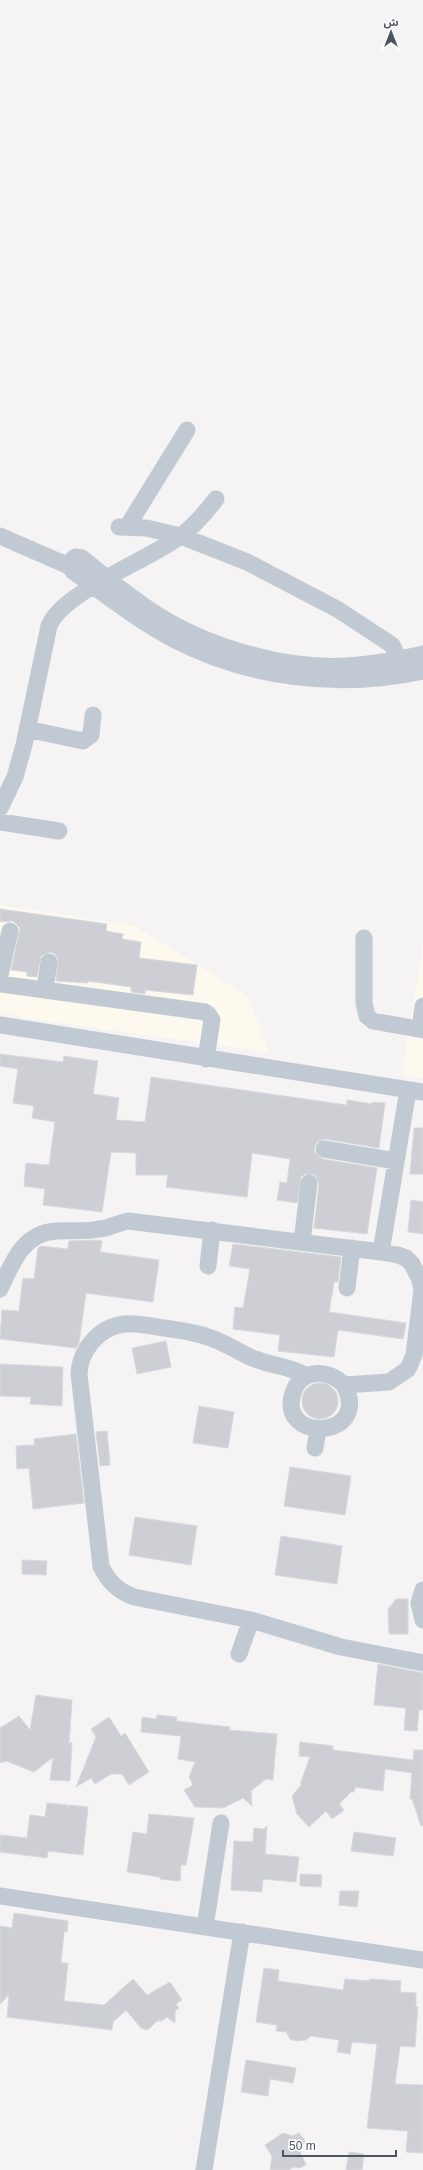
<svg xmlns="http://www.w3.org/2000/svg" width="423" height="2170" font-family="Helvetica,'Noto Sans Arabic',sans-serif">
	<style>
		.commercial { fill: #fdf9ef }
		.building { fill: #cdcfd5; stroke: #d7d9de }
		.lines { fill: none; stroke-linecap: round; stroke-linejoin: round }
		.minor { stroke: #c1cad2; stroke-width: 17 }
	</style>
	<rect width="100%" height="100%" fill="#f5f3f3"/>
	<path class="commercial" d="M0,905l135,21 113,70 21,56 -246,-34 -23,-7z
		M423,943v135l-21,-3z"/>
	<path class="building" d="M0,909l107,15 -1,7 17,3 -1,5 19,3 -2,16 58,7 -4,30 -48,-5v4l-14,-2v-5l-43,-6v2l-32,-2 2,-22 -3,-5 -5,-2 -9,4 -4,21 -10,-1v-4l-16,-2 9,-42 -7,-7 -13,1z
		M0,1054l63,8 1,-6 34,5 -5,33 26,4 -3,22 29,2 6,-45 196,28v-5l25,4v-2l13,1 -6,45 -54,-9 -8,3 -3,6 1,5 7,6 55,9 -10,66 -53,-6 5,-44 -4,-9 -10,-1 -4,3 -4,26 -20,-3 3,-18 7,1 3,-24 -38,-6 -5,44 -81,-10 2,-12h-32v-22l-25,-1 -9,60 -59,-7 2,-16 -21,-3 2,-23 23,2 6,-43 -23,-4 2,-12 -21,-3 5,-34 -18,-3z
		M414,1128h9v46h-13z
		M411,1200l12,2v32l-15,-2z
		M96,1240l6,1 -2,11 59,8 -6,42 -67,-9 -7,50 -3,5 -76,-9 2,-29 17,1 4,-33 11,1 4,-31 3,-2 27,3 1,-8z
		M233,1244l108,13 -3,25h-4l-5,30 77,11 -3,16 -65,-9 -4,27 -56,-6 2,-16 -47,-6 2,-22 8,1 7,-39 -21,-3z
		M166,1341l5,26 -34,7 -5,-26z
		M0,1364l63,3 -1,39 -32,-2 1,-7 -31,-1z
		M302 1401a18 18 0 1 1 36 0a18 18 0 1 1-36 0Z
		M199,1406l35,6 -6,36 -35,-5z
		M107,1431l3,34 -10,1 -4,-34z
		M76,1434l8,69 -51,6 -4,-41 -12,1 -1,-23 19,-1 -1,-6z
		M290,1467l61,9 -6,39 -61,-9z
		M135,1517l62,9 -6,39 -62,-10z
		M281,1536l61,10 -5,38 -62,-9z
		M22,1560l25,1 -1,14 -24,-1z
		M396,1599h12v35h-19l-1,-25z
		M378,1664l45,9v37h-4l-2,21 -13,-1 2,-22 -32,-3z
		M36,1695l36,5 -3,44 3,-2 -2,39 -20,-1 3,-23 -19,15 -28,-11 -6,2v-35l19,-12 11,14z
		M157,1715l20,2 -1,4 54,6 -1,3 48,4 -4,46 -7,-1 -15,12 1,15 -9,-8 -20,10 -28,-1 -11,-17 9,-5 -4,-8 6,-15 -17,-3 3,-23 -40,-4 1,-15 14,2z
		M109,1717l12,19 4,-3 24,39 -20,13 -7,-11h-11l-16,10 -4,-6 -15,9 20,-50 -5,-8z
		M300,1742l33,4v4l80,10 1,-10h9v75l-2,1 -9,-27h-2l2,-26 -27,-4 -2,22 -28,-4 -1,5h-3l-12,12 5,6 -12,9 -6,-8 -17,16 -12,-13 -5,-18 10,-12h-2l10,-27 -11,-1z
		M47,1803l21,2v3l1,-3 19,2 -5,48 -35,-4 -1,7 -47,-6v-17l27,3 3,-23 15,2z
		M149,1814l45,4 -8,47h-5l-1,16 -20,-2v-2l-33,-5 6,-40 14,2z
		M267,1826l-2,28 34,3 -3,25 -33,-3 -1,13 -31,-2 3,-49 19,1 1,-14 10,1z
		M354,1832l42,6 -3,18 -42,-5z
		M300,1874l22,1 -1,12 -21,-1z
		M340,1891h19l-2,16 -18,-2z
		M14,1913l54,8 -1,11h-3l-3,31h7l-4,38 40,4 29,-26 14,16 23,-13 12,18 -6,4 3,4 -4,3v12l-8,-6 -5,4h-5l-9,9 -7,-2 -15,-18 -13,12 -1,8 -105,-13 2,-22 -9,9v-78l12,2z
		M264,1968l15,2 -1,11 65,9 2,-11 25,2v-2l31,2 -1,11 16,1v14h2l-3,40 -15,-1 -5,38 28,1v68l-17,-1 2,-21 -41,-3 10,-84 -25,-2 -2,12 -13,-2 2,-12 -28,-4 -5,4 -10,1 -6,-2 -4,-7 -10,-1 1,-6 -21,-3z
		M246,2060l50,8 -3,15 -23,-4 -2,17 -27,-4z
		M283,2133l9,3 7,-3 7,9 -8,5 8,18 -7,3 -6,-1 -4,3h-19l2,-14 -7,-11z
		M349,2152l15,2 -2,16h-16z"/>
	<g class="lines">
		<path class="minor" d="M119,527l27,1 35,8 66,26 90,47 55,36 7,14
			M127,527l60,-97
			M0,536l69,30
			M423,654c-25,6 -50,10 -75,12 -65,4 -145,-20 -198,-56 -24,-16 -46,-34 -68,-52l-7,-1 -5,5 -1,4 5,6c33,24 65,49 101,68 76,39 165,49 248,31
			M27,729l56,12 8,-6 2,-20
			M0,808l15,-31 9,-32 25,-119c13,-34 102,-67 133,-91 13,-10 24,-23 34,-36
			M0,822l59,9
			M364,938v65l3,13 6,5 50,9
			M0,975l10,-44
			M0,984l205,28 3,2 4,6 -6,39
			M45,990l4,-28
			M421,1022l2,-16
			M0,1025l423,67
			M324,1149l72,12
			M302,1242l7,-59
			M381,1252l27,-162
			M208,1266l4,-36
			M347,1288l5,-40
			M0,1289c12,-26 23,-56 56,-58 14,-1 29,1 43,-2 10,-1 19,-6 29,-8l253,31 17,3 8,3 6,6 8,16 2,10 -8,65 -6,14 -19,13 -45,3c-16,-17 -44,-16 -51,8 -16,51 80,46 51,-8
			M307,1376c-17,-10 -34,-10 -52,-17 -16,-6 -30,-17 -47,-22 -14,-5 -29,-7 -44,-9 -13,-2 -27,-5 -40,-4 -25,3 -44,26 -45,50l22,192c7,16 17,25 33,31l117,23 90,27 82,16
			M315,1448l3,-18
			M423,1590l-4,13 4,17
			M239,1654l12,-34
			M0,1896l423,64
			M205,1927l16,-104
			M204,2170l38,-238"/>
	</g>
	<g transform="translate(391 32)" stroke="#ffffff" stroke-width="3" paint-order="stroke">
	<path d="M0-3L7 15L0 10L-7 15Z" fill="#4a5661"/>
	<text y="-6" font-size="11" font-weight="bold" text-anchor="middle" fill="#4a5661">ش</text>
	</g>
	<path d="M283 2150v6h113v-6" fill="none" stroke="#4a5661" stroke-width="2"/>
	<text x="289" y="2150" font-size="12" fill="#4a5661" stroke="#ffffff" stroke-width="3" paint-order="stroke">50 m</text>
</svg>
